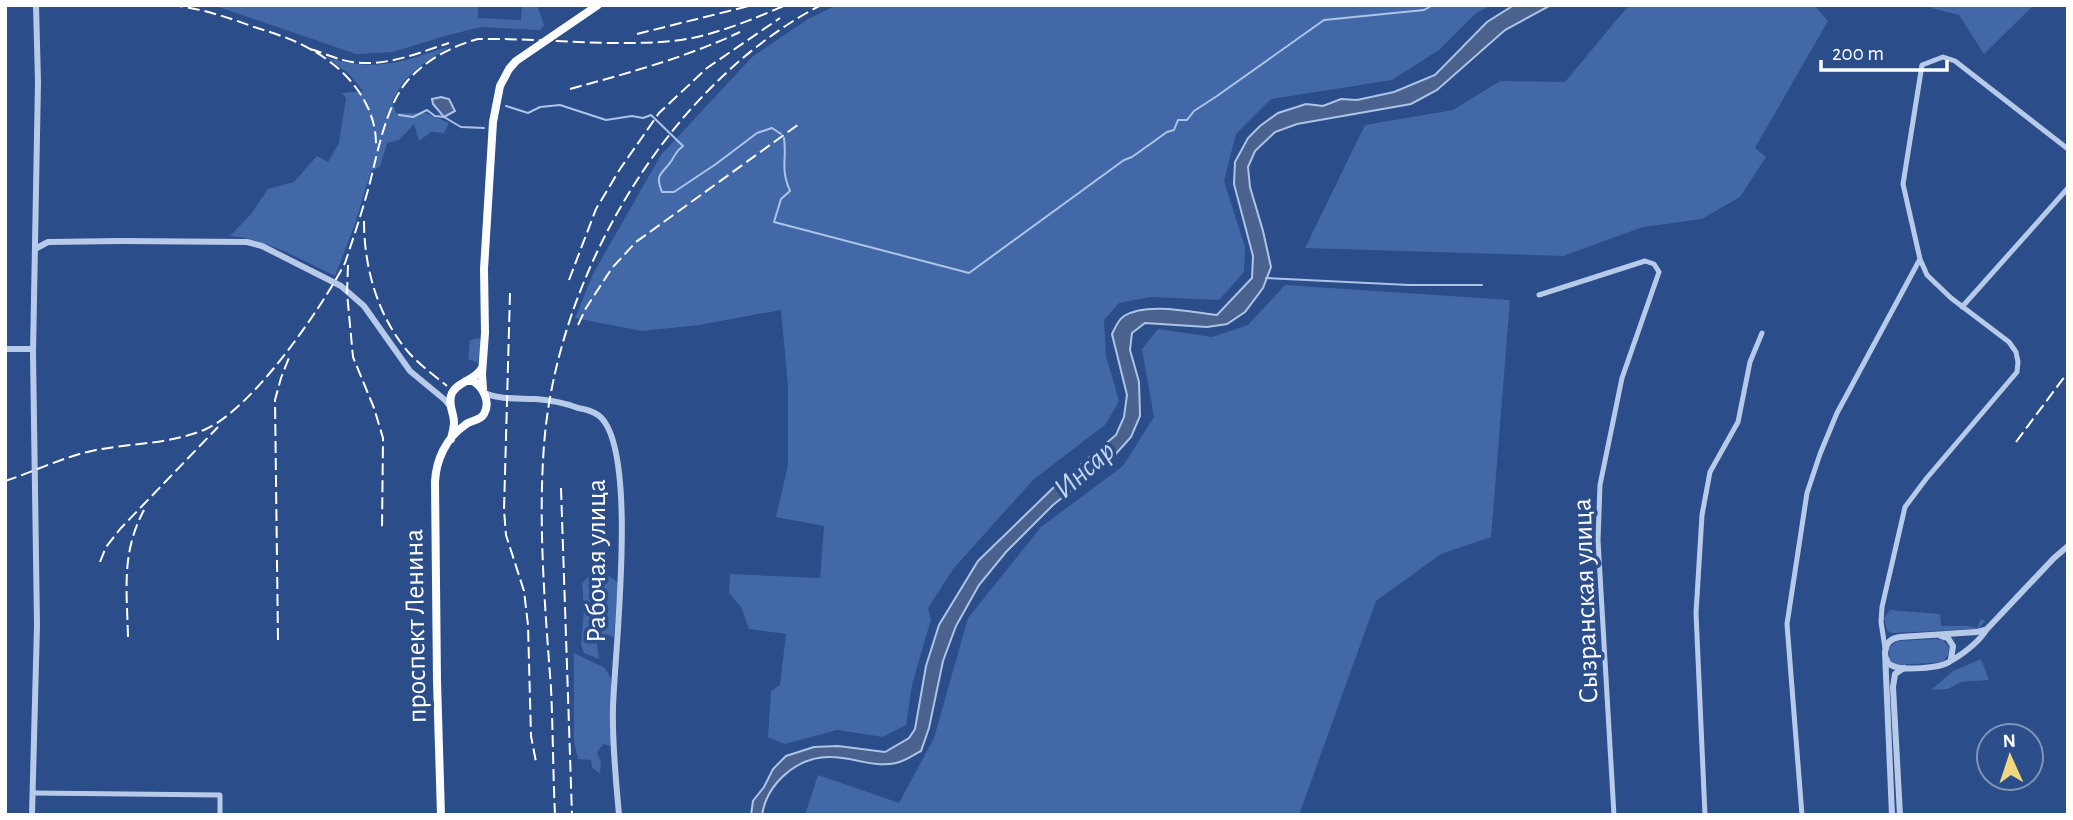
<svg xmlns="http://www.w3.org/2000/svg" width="2073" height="820" font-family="'Alegreya Sans',sans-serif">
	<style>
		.green { fill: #4368a7 }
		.water { fill: #4a628d; stroke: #adc4e9; stroke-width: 2 }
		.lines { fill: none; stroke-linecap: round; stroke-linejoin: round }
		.stream { stroke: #adc4e9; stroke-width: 2 }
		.minor { stroke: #b8cae9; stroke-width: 5 }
		.tertiary { stroke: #b8cae9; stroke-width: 6 }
		.primary { stroke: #fafcfe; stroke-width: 8 }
		.rail { stroke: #fff; stroke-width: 2; stroke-dasharray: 12 5; stroke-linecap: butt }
		.labels { text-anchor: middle; stroke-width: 7; stroke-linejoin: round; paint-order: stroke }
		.street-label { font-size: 28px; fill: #fff; stroke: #2b4d89 }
		.water-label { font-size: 30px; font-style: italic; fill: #c4d5f0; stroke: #2b4d89 }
	</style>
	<rect width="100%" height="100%" fill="#2b4d89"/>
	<path class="green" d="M213,5h265v13l43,2 1,-15h15l7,20 -4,5 -59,-3 -36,9 -52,16 -37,2z
		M837,5h654l-16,9 -36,36 -47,30 -121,19 -35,35 -12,47 21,66 -1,25 -25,28 -68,-3 -32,6 -15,17 2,36 13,45 -13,23 -73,56 -79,88 -26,40 3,11 -19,66 -6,40 -23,12 -46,-7 -52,14 -17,-7 3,-46 9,-6 6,-51 -37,-5 -8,-22 -12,-14 1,-19 90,4 4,-52 -48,-9 12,-52v-80l-7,-75 -82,15 -57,6 -67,-13 18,-44 68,-119 91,-98 56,-38z
		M1629,5h185l14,16 -73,127 11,9 -26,40 -38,22 -59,8 -80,29 -258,-8 60,-123 88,-15 47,-29 65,1z
		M1931,5h103l-50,49 -25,-39 -28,-7z
		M450,46l-27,18 -19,17 -12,20 4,12h30l23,10 -5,10 -13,-1 -12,9 -5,-17 -15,16 -12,3 -7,24 -9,4 -16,53 -20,52c-33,-16 -68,-37 -105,-40l21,-22 17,-25 26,-7 23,-26 11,6 11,-19 7,-45 -4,-5 21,-2 -14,-17 -23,-17c48,16 77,5 124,-11z
		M1285,285l225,15 -19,237 -50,17 -65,47 -77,214h-494l13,-40 81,28 35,-65 34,-120 73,-91 82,-61 31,-49 -12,-68 16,-20 54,8 36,-12z
		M479,338l2,4 -3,21 -10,-4 2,-19z
		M608,575l10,8 -4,54 -9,-3 -7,1 -1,9 2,15 -15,-6 -3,-8 3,-35 -2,-27 7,-7z
		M1890,610l50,4 1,12h26l10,2 4,-9 4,2 -7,8 -87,4 -4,-3 -3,-12z
		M1936,639l7,1 6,7 -1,8 -5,7 -44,3h-5l-6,-8 1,-9 8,-7z
		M574,653l31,15 6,11v67l-8,-2 -6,9 4,9 -1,12 -8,-7 -1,-7 -13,-1 -4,-17z
		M1981,659l8,21 -28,2 -13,7 -17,1 22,-19z"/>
	<path class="water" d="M1514,5h37l-46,25 -68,60 -26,14 -114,20 -22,8 -20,19 -7,16 2,20 13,44 8,36 -8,21 -18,24 -18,12 -20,3 -62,-4 -13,10 -2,17 9,32 1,34 -9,21 -18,20 -60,48 -47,47 -27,33 -23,41 -13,35 -14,67 -8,23c-8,4 -16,10 -25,12 -22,5 -43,-6 -65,-6 -33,-1 -64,26 -69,58h-11l2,-14 11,-14 9,-18 13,-13 28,-9 24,-1 47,6 24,-14 6,-9 11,-63 13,-41 39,-64 75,-73 63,-53 8,-18 3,-22 -15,-61c3,-6 6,-14 12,-18 23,-14 67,-4 93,-1l35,-37 1,-22 -19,-72 1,-22 13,-24 12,-12 18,-13 28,-9 17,2 18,-7 16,1 37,-8 41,-17 52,-53z
		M441,97l8,2 6,12 -11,6 -11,-13 -1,-5z"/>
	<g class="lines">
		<path class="stream" d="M506,106l22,7 12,-6 20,-2 46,15 26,-4 11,2 8,-3 32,31c-7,5 -7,7 -11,14 -9,14 -18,13 -10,32h12l42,-28 41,-31 15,-5 9,6
			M399,115l14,2 14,-7 8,6 9,1 17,10 23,1
			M784,138c3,22 -4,29 6,53l-9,8 -7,23 195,51 155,-113 8,-3 35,-25 7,-2 4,-10h9l7,-9 23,-15 107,-76 100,-10 9,-5
			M1266,278l143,7h73"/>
		<path class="minor" d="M1539,295l106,-34 9,3 5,8 -37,106 -22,107 -2,55 16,275
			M1962,307l106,-119
			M1885,648l-4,-26 1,-15 23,-100 21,-28 91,-107 1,-10 -2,-10 -7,-10 -58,-44 -24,-23 -7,-16 -17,-75 19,-119 21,-8 12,4 113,88
			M34,793l186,2v20
			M1705,815l-9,-202 6,-98 8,-43 28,-50 12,-60 12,-29
			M1802,815l-15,-191 20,-131 13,-39 17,-41 83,-154"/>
		<path class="tertiary" d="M35,249l13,-7 73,-1 126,1 15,4 79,40 23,20 46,65 35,29 5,6
			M5,349h28
			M484,393c17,7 34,5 52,6 14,1 29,4 42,9 7,1 14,3 20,7 42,30 16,241 15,293 -1,36 3,72 6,107
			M1941,636l7,2 5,8 -2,13
			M1886,658c2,5 2,6 7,8 10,5 47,2 56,-4 14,-8 29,-19 38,-33l67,-71 14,-12
			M32,815l5,-190 -4,-272 5,-271 -2,-77
			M1892,815l-7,-163c1,-9 6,-14 15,-15l77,-5 10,-3
			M1900,815l-7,-128 2,-13 9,-6"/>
		<path class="primary" d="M483,389l-1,-15 3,-41 -1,-64 9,-147 7,-36 9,-17 7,-8 82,-56
			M451,439c1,-5 3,-11 3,-17 0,-9 -7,-19 -2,-29 6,-12 23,-12 30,-25
			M441,815l-4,-134 -2,-199c1,-22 11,-44 30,-57 6,-5 15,-4 19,-11 7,-12 -1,-27 -11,-33h-7"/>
		<path class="rail" d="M171,5c29,3 56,12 83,22 19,6 39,12 56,22 36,19 67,55 66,97
			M637,34l116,-29
			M310,49c14,4 28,11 42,13 34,5 66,-9 97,-19
			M570,89c58,-16 115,-31 170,-57
			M364,221c0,47 14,97 46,133 11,12 25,22 37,32
			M348,265l-1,28 6,64 21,51 9,30 -1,91
			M569,280l27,-71 24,-40 39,-56 48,-45 73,-50
			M510,293l-6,217 2,25 18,56 4,34 3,111 5,26
			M578,325l8,-17 26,-40 24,-26 163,-118
			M2016,442l52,-70
			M5,481c31,-10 60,-25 91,-31 36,-7 76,-6 110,-21 47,-21 115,-120 139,-166 8,-24 16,-48 23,-73 9,-33 17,-85 41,-111 19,-20 43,-33 69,-40 65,-1 130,8 195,2 38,-4 78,-21 113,-36
			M561,488l11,327
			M100,562l6,-15 15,-19 97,-101
			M128,637c-1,-47 -7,-84 16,-127
			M278,640l-3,-240 6,-22 9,-23
			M555,815c-2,-42 -2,-85 -4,-127 -6,-80 -13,-163 -7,-243 13,-170 124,-360 277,-440"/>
	</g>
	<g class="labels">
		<g class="street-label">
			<text transform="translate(595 561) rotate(-90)" y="10">Рабочая улица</text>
			<text transform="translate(1584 601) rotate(-92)" y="10">Сызранская улица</text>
			<text transform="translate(414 626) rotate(-91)" y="10">проспект Ленина</text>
		</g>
		<g class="water-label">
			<text transform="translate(1084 469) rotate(-41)" y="10">Инсар</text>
		</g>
	</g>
	<rect width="2073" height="820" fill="none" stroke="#ffffff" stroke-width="14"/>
	<g transform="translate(2010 757) rotate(357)"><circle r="33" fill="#2b4d89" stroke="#8094b8" stroke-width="2"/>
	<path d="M0-5L12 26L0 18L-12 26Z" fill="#efd780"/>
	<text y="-10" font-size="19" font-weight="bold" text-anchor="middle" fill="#ffffff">N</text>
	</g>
	<path d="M1821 60v10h126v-10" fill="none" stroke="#ffffff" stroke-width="3.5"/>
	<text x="1832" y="60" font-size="21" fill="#ffffff" stroke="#2b4d89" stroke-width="5" paint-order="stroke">200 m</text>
</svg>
